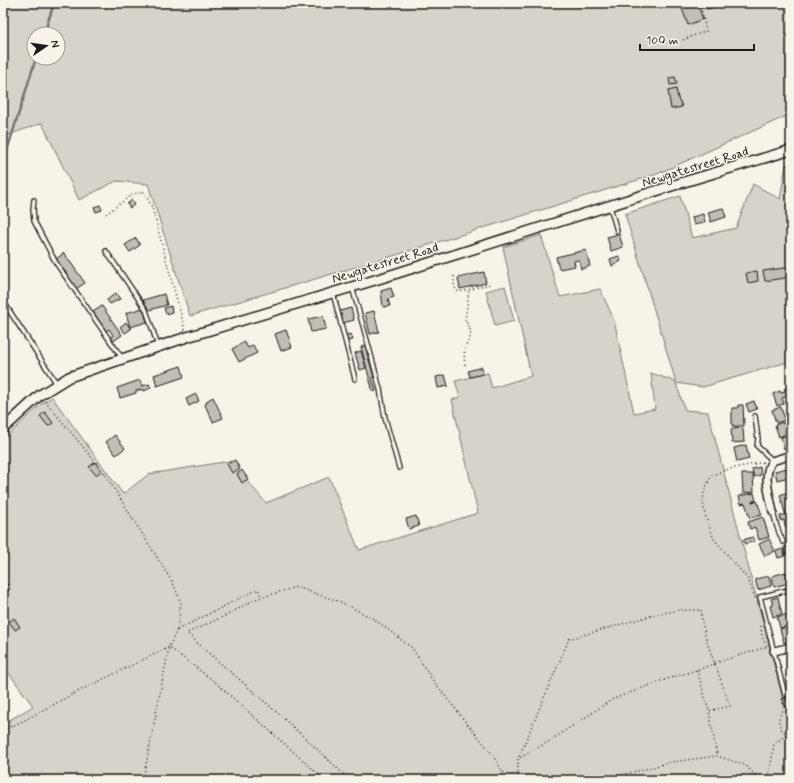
<svg xmlns="http://www.w3.org/2000/svg" width="794" height="783" font-family="Mynerve,sans-serif">
	<style>
		.green { fill: #d7d3cb; stroke: #7a7874; fill-rule: evenodd }
		.lines { fill: none; stroke-linecap: round; stroke-linejoin: round }
		.stream { stroke: #72716c; stroke-width: 2.5 }
		.building { fill: #c0beb5; stroke: #1c1c1c }
		.service-casing { stroke: #1c1c1c; stroke-width: 6 }
		.minor-casing { stroke: #1c1c1c; stroke-width: 10 }
		.tertiary-casing { stroke: #1c1c1c; stroke-width: 12 }
		.path { stroke: #1c1c1c; stroke-width: 1.5; stroke-dasharray: 1 3; stroke-linecap: butt }
		.service { stroke: #f7f3e8; stroke-width: 3.5 }
		.minor { stroke: #f7f3e8; stroke-width: 7 }
		.tertiary { stroke: #f7f3e8; stroke-width: 9 }
		.labels { text-anchor: middle; stroke-width: 3; stroke-linejoin: round; paint-order: stroke }
		.street-label { font-size: 13px; fill: #1c1c1c; stroke: #f7f3e8 }
	</style>
	<rect width="100%" height="100%" fill="#f7f3e8"/>
	<filter id="ink" filterUnits="userSpaceOnUse"><feTurbulence type="fractalNoise" baseFrequency=".025" numOctaves="2"/><feDisplacementMap in="SourceGraphic" scale="8" xChannelSelector="R" yChannelSelector="G"/><feConvolveMatrix kernelMatrix="1 2 1 2 8 2 1 2 1" color-interpolation-filters="sRGB"/></filter>
	<g filter="url(#ink)">
		<path class="green" d="M3,3h788v111l-134,60 -264,82 -203,60 -42,-132 -32,-3 -37,19 -37,-77 -39,14zM34,34h24v24h-24z
			M791,164v197l-88,26 -27,-4 9,27 23,2 77,295 6,-1v74h-788v-56l30,-18 -30,-41v-225l37,-35 12,-8 71,97 26,-20 81,-13 36,42 63,-26 30,73 119,-37 -26,-113 8,-3 -5,-16 33,-8 4,15 39,-12 -28,-129 38,-12 19,62 40,-8 14,31 20,93 21,-4 -4,-36 25,9 -51,-168 55,-18 12,42 44,-10 17,-44 27,15 6,-34z
			M505,286l9,35 -19,5 -9,-35z"/>
		<g class="lines">
			<path class="stream" d="M272,3l19,3 94,-3
				M44,34l10,-31
				M5,157l31,-99"/>
		</g>
		<path class="building" d="M680,3h14v1l3,-1 6,16 -15,6z
			M705,3h8l1,4 -7,2z
			M675,77l2,7 -7,1 -1,-7z
			M676,89l3,13 1,-1 2,6 -11,2 -3,-18z
			M132,200l3,4 -5,4 -3,-4z
			M100,205l2,5 -6,2 -2,-5z
			M723,208l3,9 -15,5 -3,-10z
			M703,214l2,8 -11,3 -2,-8z
			M619,234l4,13 -12,4 -4,-14z
			M136,238l4,7 -10,7 -5,-7z
			M586,250l4,16 -9,3 -2,-9 -5,1 1,5 -16,3 -3,-12z
			M64,253l21,30 -9,6 -21,-29z
			M619,256l2,5 -9,5 -2,-7z
			M791,267v10l-26,4 -2,-10z
			M757,271l1,10 -10,2 -2,-10z
			M484,272l2,11 -26,6 -2,-11z
			M391,288l3,9 -6,2 2,7 -7,1 -2,-16z
			M116,293l4,6 -10,5 -3,-4z
			M164,294l3,11 -18,5 -6,-10z
			M102,306l20,29 -10,7 -2,-4 3,-3 -4,-6 -3,2 -13,-19z
			M171,306l1,6 -6,2 -2,-6z
			M143,308l4,14 -17,5 -4,-14z
			M351,308l3,12 -11,3 -3,-12z
			M374,311l5,21 -9,2 -5,-21z
			M323,316l3,13 -15,3 -3,-13z
			M126,322l5,7 -6,4 -5,-6z
			M286,330l6,17 -11,4 -6,-17z
			M351,334l2,6 -6,1 -1,-6z
			M244,342l4,6 5,-3 4,8 -18,9 -7,-13z
			M365,346l9,31 -2,1 4,13 -3,1 -12,-45z
			M361,351l5,17 -6,2 -5,-17z
			M181,366l3,11 -27,9 -3,-11z
			M482,367l1,7 -13,3 -2,-6z
			M445,375l3,11 -10,2 -2,-11z
			M140,380l2,6 7,-2 2,4 -7,3 -1,-2 -7,2v2l-16,5 -3,-10z
			M790,387l1,8 -9,3 2,6 -7,2 -4,-12 7,-3 1,2 4,-1 -1,-3z
			M196,394l3,7 -10,5 -3,-7z
			M213,397l10,21 -10,4 -8,-17 3,-5z
			M754,401l3,8 -8,3 -3,-8z
			M738,405h5l1,21h-12v-18h6z
			M781,407l4,13 -9,3 -4,-13z
			M45,412l8,11 -5,3 -8,-10z
			M789,420h2v8l-6,2 1,4 -7,3 -4,-12 8,-3v2l7,-2z
			M743,428l1,14 -12,1 -1,-14z
			M791,434v14l-7,1 -3,-12z
			M115,435l10,13 -9,7 -10,-13z
			M746,445l3,14 -12,3 -3,-14z
			M235,460l5,9 -8,4 -5,-9z
			M95,462l6,9 -5,4 -7,-8z
			M760,467l1,8 -7,2 -2,-8z
			M791,467v15l-2,-5 -12,3 -2,-9z
			M242,470l6,9 -6,4 -5,-9z
			M742,474h11l1,18 -11,1z
			M788,492l3,8v11l-6,2 -5,-18z
			M754,493l2,8h-4v1l5,-1 5,14 -12,3 -5,-15 -4,1 -2,-8z
			M791,513v13l-6,1 -1,-7 -3,1 -1,-5z
			M416,516l3,10 -10,3 -3,-10z
			M763,517l6,20 -10,3 -4,-13 -5,2 -2,-7z
			M753,537l2,4 -10,3 -2,-4z
			M769,539l6,12 -10,5 -6,-12z
			M791,546v7l-6,1 -1,-7z
			M783,549l2,7 -7,2 -2,-7z
			M786,572l3,11 -15,4 -2,-11z
			M769,576l2,10 -13,4 -3,-11z
			M6,583l4,6 -3,2 -4,-5z
			M791,587v6l-5,1 -2,-6z
			M778,597l4,17 -9,3 -3,-11 3,-1 -2,-6z
			M788,614l3,11 -11,3 -3,-11z
			M14,618l6,9 -5,3 -6,-8z
			M791,626v15l-7,2 -4,-14z
			M791,654v15h-1l-4,-14z
			M791,697v8l-6,2 -2,-8z"/>
		<g class="lines">
			<defs>
				<path id="service" d="M34,200l-1,9 1,12 22,42 66,95
					M610,207l7,24
					M106,251l40,59 12,36
					M352,287l15,53 13,49 5,29 14,50
					M333,293l22,86
					M3,301l54,83
					M755,416l3,23 -1,7 15,14
					M773,512l4,15 6,15
					M784,591l-24,6 25,98"/>
				<path id="minor" d="M773,512c-3,-17 -11,-36 -1,-51l19,-6
					M774,651l17,-4"/>
				<path id="tertiary" d="M3,429l37,-34 29,-18 118,-40 201,-61 296,-94 107,-32"/>
			</defs>
			<use href="#service" class="service-casing"/>
			<use href="#minor" class="minor-casing"/>
			<use href="#tertiary" class="tertiary-casing"/>
			<path class="path" d="M683,40l23,-9 -6,-28
				M106,214l27,-20 11,-2 8,15 33,123
				M454,276c0,7 -1,12 5,16l31,-8
				M465,365c-2,-12 0,-19 6,-29l-2,-11 -4,-4 4,-31
				M45,401l58,70 70,112 8,20 -4,27 -8,17 -26,133
				M755,598l-7,-19 -34,-40 -9,-24 -2,-13 1,-11 8,-16 17,-6 35,-7
				M761,626l1,11 5,10
				M177,630l81,-41 3,8
				M715,663l51,-16
				M715,664l15,42 -21,5 8,45
				M697,670l12,41
				M782,699l2,10c-7,9 -6,14 -1,23l8,-1
				M3,730l20,-9 48,-26 98,-48 46,35 110,98
				M3,767l10,13
				M349,780c-30,-30 -61,-58 -93,-86 -23,-21 -47,-39 -69,-61l40,-18 29,-16 40,-12 45,15 33,17 38,29 20,31 32,41 26,31 17,27 2,2
				M518,780v-21l30,-17 65,-43 48,-18 54,-17c-7,-18 -13,-35 -14,-54h-22l-25,5 -85,24 -51,120
				M603,780l68,-18 46,-6 28,9 15,15
				M766,780l3,-2 5,-34 17,-13"/>
			<use href="#service" class="service"/>
			<use href="#minor" class="minor"/>
			<use href="#tertiary" class="tertiary"/>
		</g>
	</g>
	<g class="labels">
		<g class="street-label">
			<text transform="translate(695 166) rotate(-17)" y="5">Newgatestreet Road</text>
			<text transform="translate(385 262) rotate(-17)" y="5">Newgatestreet Road</text>
		</g>
	</g>
	<rect width="794" height="783" fill="none" stroke="#f7f3e8" stroke-width="16"/>
	<rect x="8" y="8" width="778" height="767" fill="none" stroke="#1c1c1c" stroke-width="1.5" filter="url(#ink)"/>
	<g transform="translate(46 46) rotate(77)"><circle r="19" fill="#f7f3e8" stroke="#9f9d96"/>
	<path d="M0-3L7 15L0 10L-7 15Z" fill="#1c1c1c"/>
	<text y="-6" font-size="11" font-weight="bold" text-anchor="middle" fill="#1c1c1c">N</text>
	</g>
	<path d="M640 44v6h114v-6" fill="none" stroke="#1c1c1c" stroke-width="2"/>
	<text x="646" y="44" font-size="12" fill="#1c1c1c" stroke="#f7f3e8" stroke-width="3" paint-order="stroke">100 m</text>
</svg>
